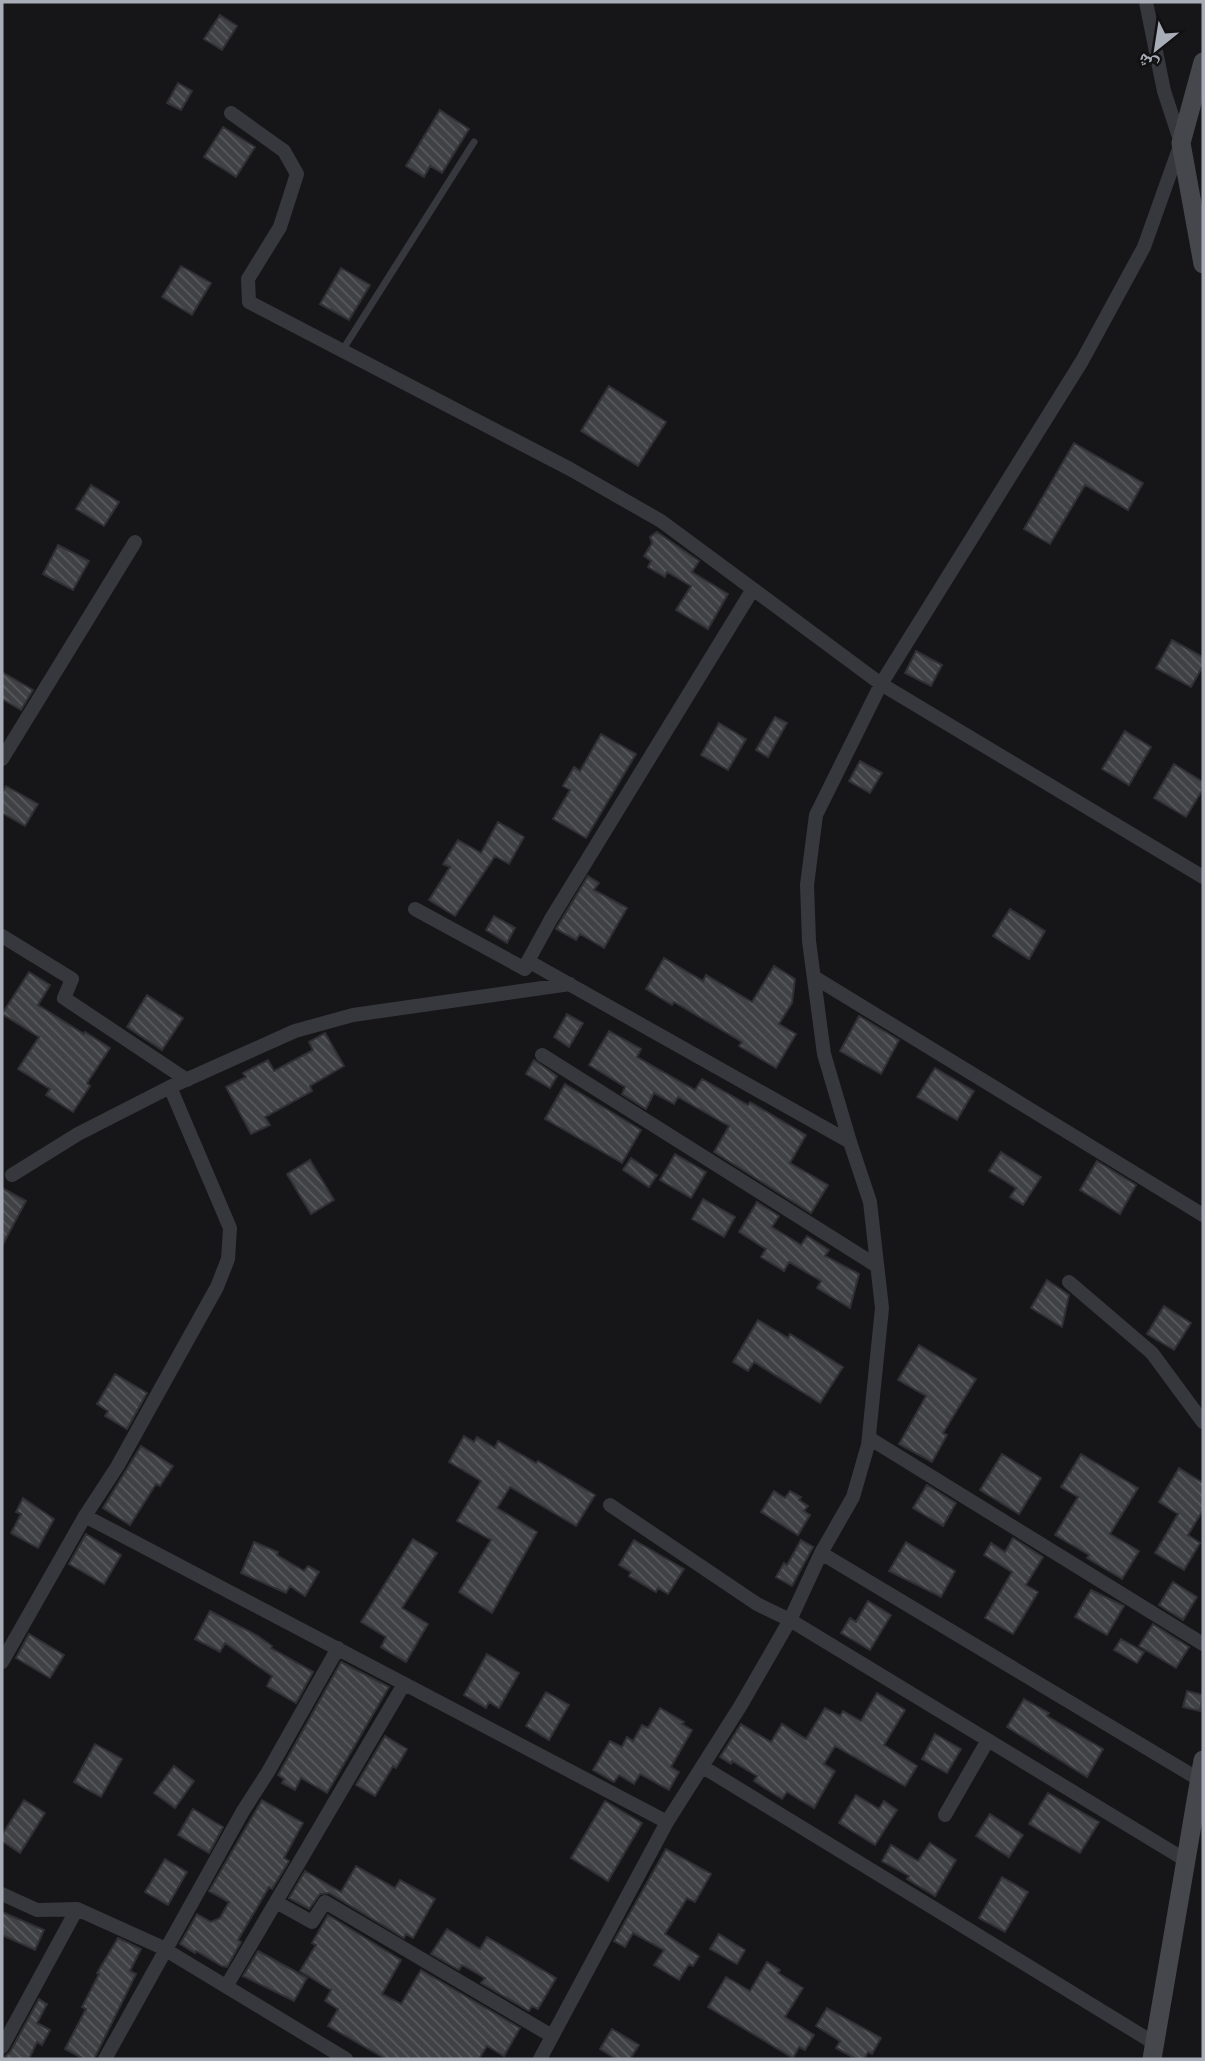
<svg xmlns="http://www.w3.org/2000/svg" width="1205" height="2061" font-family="'Titillium Web','Noto Naskh Arabic',sans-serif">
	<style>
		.building { fill: url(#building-back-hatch); stroke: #303034; stroke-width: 2 }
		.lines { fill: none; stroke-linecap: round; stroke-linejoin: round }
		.lane { stroke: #37383d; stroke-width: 7 }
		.street { stroke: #37383d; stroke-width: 14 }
		.secondary { stroke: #45474d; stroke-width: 19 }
	</style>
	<defs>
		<pattern id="building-back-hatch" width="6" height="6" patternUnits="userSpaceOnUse" patternTransform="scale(1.75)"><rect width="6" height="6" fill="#404145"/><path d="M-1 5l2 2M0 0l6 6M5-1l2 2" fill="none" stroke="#595a5e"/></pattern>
	</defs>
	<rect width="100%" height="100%" fill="#161618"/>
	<path class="building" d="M220,15l17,11 -15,24 -18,-11z
		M178,83l14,8 -11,19 -14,-7z
		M440,110l29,19 -27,44 -12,-7 -6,11 -18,-11z
		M223,127l32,20 -19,30 -32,-20z
		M181,266l30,17 -19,32 -30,-18z
		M341,268l29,17 -21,35 -29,-16z
		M609,386l57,36 -28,44 -57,-35z
		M1074,443l69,40 -15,27 -43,-25 -35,59 -26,-15z
		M91,485l28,17 -15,24 -28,-17z
		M657,532l42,29 -7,11 36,22 -20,35 -32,-19 15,-24 -24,-14 -2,5 -17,-10 3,-6 -7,-5 8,-13 -2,-6z
		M58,545l31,16 -16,29 -30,-16z
		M1172,640l31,17v9l-12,21 -35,-19z
		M916,651l26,14 -11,21 -26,-13z
		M2,672l31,18 -12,20 -19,-11z
		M775,717l12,6 -19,34 -12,-7z
		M719,723l27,16 -18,31 -27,-15z
		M1125,731l26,16 -22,38 -27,-16z
		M601,734l35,20 -50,84 -33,-19 17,-29 -7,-4 11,-19 6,4z
		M860,761l22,12 -12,20 -21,-12z
		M1174,764l29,18v7l-17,28 -32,-19z
		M6,786l32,18 -13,22 -23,-13v-20z
		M498,822l26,15 -15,27 -14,-8 -40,60 -26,-16 21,-33 -7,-3 15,-24 23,13z
		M588,876l11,7 -5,7 33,18 -23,40 -24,-14 -4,6 -20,-11z
		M1010,909l35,22 -16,28 -36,-23z
		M494,916l21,12 -8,15 -21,-13z
		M664,958l39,23 3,-6 46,27 22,-36 21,13 -3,24 -13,21 17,10 -20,34 -37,-22 3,-4 -68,-40 -2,3 -26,-16z
		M29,972l21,13 -12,20 46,29 1,-2 25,16 -23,35 3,3 -17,26 -27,-17 4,-6 -32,-20 21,-32 -37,-23z
		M147,995l36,23 -21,32 -35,-23z
		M567,1014l16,9 -14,24 -15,-10z
		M859,1016l40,24 -18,34 -41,-23z
		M609,1031l32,18 -4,8 58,33 7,-11 46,26 2,-3 56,33 -16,28 38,22 -17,28 -97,-61 15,-26 -51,-29 -4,7 -20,-11 -8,16 -24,-15 3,-7 -36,-22z
		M325,1033l19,33 -34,20 2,5 -47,26 5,8 -19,9 -25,-47 20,-10 -3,-4 25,-13 6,11 39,-21 -4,-8z
		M534,1060l23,16 -7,12 -24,-14z
		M935,1068l39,23 -17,29 -40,-23z
		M565,1084l76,46 -19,33 -77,-44z
		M1001,1152l40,25 -18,28 -13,-8 6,-9 -27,-17z
		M675,1154l31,18 -15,26 -31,-18z
		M631,1158l26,17 -8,12 -26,-17z
		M310,1160l24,40 -23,14 -24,-40z
		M1097,1161l39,24 -16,29 -40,-24z
		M2,1188l24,13 -24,45z
		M703,1199l32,18 -11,20 -32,-18z
		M757,1202l22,14 -7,11 29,18 6,-9 22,14 -4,6 34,18 -9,34 -33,-20 4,-7 -32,-19 -5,9 -23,-14 5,-8 -27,-17z
		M1047,1280l22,15 -7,32 -31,-19z
		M1164,1306l27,17 -17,27 -27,-16z
		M758,1320l30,18 2,-4 53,33 -23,36 -66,-41 -6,9 -15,-9z
		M919,1345l57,34 -33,54 4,2 -15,27 -33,-18 27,-48 -28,-16z
		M115,1374l32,19 -20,36 -22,-13 3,-5 -11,-7z
		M464,1436l10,6 3,-5 18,11 3,-7 38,22 2,-2 57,34 -19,31 -66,-39 -13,21 40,24 -45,81 -33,-21 32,-52 -34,-19 24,-40 -32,-19z
		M141,1446l32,20 -13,20 -4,-2 -26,41 -27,-17z
		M1002,1454l39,24 -22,36 -39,-24z
		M1081,1454l57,34 -28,46 29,17 -17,28 -35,-21 2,-3 -34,-20 23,-38 -17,-10z
		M1179,1468l24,15v27l-15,25 12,8 -16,27 -29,-17 23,-39 -19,-12z
		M927,1485l29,18 -13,23 -30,-18z
		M774,1491l11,7 5,-7 11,6 -2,3 9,6 -4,5 6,4 -12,20 -37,-23z
		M23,1498l31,21 -16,29 -27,-15 10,-19 -5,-2z
		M86,1534l35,21 -17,29 -35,-20z
		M1013,1538l30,19 -17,28 12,7 -25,42 -28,-16 27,-46 -28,-17 7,-12 14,9z
		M413,1539l24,14 -35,55 26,16 -22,38 -25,-15 5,-10 -25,-15z
		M634,1540l50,29 -16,25 -10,-6 -2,4 -27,-16 2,-4 -12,-7z
		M801,1540l12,7 -21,39 -16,-9 8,-14 3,2z
		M254,1542l24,10 -1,3 27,16 4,-5 11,6 -14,24 -15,-10 -4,7 -45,-20z
		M906,1542l49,29 -14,26 -52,-26z
		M1173,1582l24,15 -14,23 -24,-15z
		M1091,1590l33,16 -17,29 -32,-18z
		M868,1601l23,14 -21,35 -29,-17 9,-15 6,4z
		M210,1611l48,25 14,10 -1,2 42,24 -17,31 -29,-17 5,-10 -47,-33 -5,9 -25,-13z
		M1153,1624l36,23 -13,21 -37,-22z
		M29,1634l35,21 -14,23 -34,-20z
		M1121,1639l23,13 -7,11 -23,-13z
		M487,1654l32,19 -20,35 -10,-6 -3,6 -22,-13z
		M341,1662l48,25 -62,106 -26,-15 -6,12 -13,-7 2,-4 -6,-4z
		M1187,1691l16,4 -3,16 -17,-4z
		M546,1692l23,13 -20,35 -23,-14z
		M877,1693l28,17 -21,35 33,21 -12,20 -70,-40 -11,18 11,7 -21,37 -27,-16 -5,7 -28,-18 3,-5 -25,-15 -1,3 -11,-7 21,-33 30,18 11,-18 24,15 19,-31 15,8 3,-5 18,10z
		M1024,1699l25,14 -2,3 56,33 -16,28 -80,-50z
		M660,1708l24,14 -2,2 10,6 -21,37 8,5 -10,18 -29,-16 -6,10 -15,-9 -5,7 -21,-12 17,-29 12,6 5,-10 6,4 9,-16 6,3z
		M935,1734l26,15 -14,24 -25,-14z
		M385,1736l22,13 -11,19 -3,-2 -18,30 -19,-11z
		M95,1744l27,15 -21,38 -27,-15z
		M174,1766l20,15 -19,27 -21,-15z
		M1048,1793l51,29 -19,31 -51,-29z
		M856,1795l23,14 5,-8 13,9 -22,35 -36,-22z
		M24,1800l21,13 -25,40 -18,-12v-6z
		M262,1800l41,23 -19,35 5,3 -17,28 -3,-2 -31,53 3,2 -14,25 -5,-1 -26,-15 -1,2 -15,-9 17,-30 14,8 9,-4 9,-16 -20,-11z
		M605,1801l37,22 -34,58 -37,-23z
		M193,1809l30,18 -14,26 -31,-18z
		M990,1814l33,21 -14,22 -33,-21z
		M930,1843l26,17 -21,36 -28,-17 2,-3 -27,-15 9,-16 27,16z
		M666,1849l45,25 -16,28 -8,-4 -22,36 34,22 -6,10 -4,-2 -10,16 -25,-15 10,-15 -31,-17 -8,14 -11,-6z
		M165,1859l22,13 -19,33 -23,-13z
		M356,1866l39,22 5,-8 35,19 -22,39 -7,-4 -2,4 -75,-45 -9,1 -11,15 -20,-11 16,-27 36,21z
		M1002,1877l26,15 -23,40 -26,-14z
		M2,1912l42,18 -9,20 -33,-15z
		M328,1915l73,45 -19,34 19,10 20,-34 99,58 -16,28 -17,-10 -8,13h-93l-58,-33 10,-17 -13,-8 6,-11 -31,-19 16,-26 -4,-2z
		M447,1929l33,20 7,-12 69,41 -18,31 -6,-3 -3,5 -48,-28 4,-5 -23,-13 -3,5 -28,-16z
		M719,1934l26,16 -8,14 -27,-15z
		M118,1938l23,11 -11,22 6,3 -42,85h-10l-19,-10 21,-40 -4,-2 17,-33 -2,-1z
		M258,1951l49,27 -13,23 -51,-25z
		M767,1962l13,8 -2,3 25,15 -18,29 29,18 -9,15 -6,-3 -6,11 -85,-51 18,-30 24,14z
		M39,1999l8,5 -10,19 13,7 -8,15 -5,-3 -8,17h-27l8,-7z
		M827,2008l54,30 -9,16 -4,-2 -4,7h-8l-20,-11 4,-7 -24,-15z
		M612,2029l27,16 -9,14h-14l-16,-10z"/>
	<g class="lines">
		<path class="lane" d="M342,351l132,-209"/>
		<path class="street" d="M231,113l53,38 13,23 -17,53 -32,52 1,23 321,167 91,52 220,163 322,193
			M753,589l-202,330 -23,42 322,181
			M2,759l133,-217
			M415,909l110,60 3,-8
			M2,936l70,43 -8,19 123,82
			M814,977l389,238
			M542,1055l335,211
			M12,1175l66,-41 92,-47
			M1069,1282l83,71 51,69
			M869,1438l334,206
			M610,1505l147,99 33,16 397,241
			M85,1516l582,306
			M821,1553l379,227
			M2,1662l83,-146 32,-49 100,-180 11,-28 2,-31 -60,-141 125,-56 58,-16 217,-31
			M703,1767l451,276
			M945,1815l43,-75
			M2,1894l35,16 40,-1 84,38 185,112
			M276,1902l36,20 13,-20 227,134
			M227,1985l177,-301
			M2,2047l75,-138
			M105,2059l138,-248 25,-39 70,-124
			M540,2059l127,-237 74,-117 49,-85 31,-67 32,-56 15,-52 14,-137 -12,-106 -20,-60 -26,-88 -15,-113 -2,-56 9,-70 65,-131 201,-323 62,-114 37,-104 -17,-52 -18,-89"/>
		<path class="secondary" d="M1203,62l-22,81 22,121
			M1152,2059l51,-299"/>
	</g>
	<rect width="1205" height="2061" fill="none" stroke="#a8adb8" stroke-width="7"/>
	<g transform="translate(1156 49) rotate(210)" stroke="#111113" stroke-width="5" paint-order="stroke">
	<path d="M0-5L12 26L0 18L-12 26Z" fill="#a8adb8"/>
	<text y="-10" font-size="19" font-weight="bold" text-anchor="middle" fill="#a8adb8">ش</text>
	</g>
</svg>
